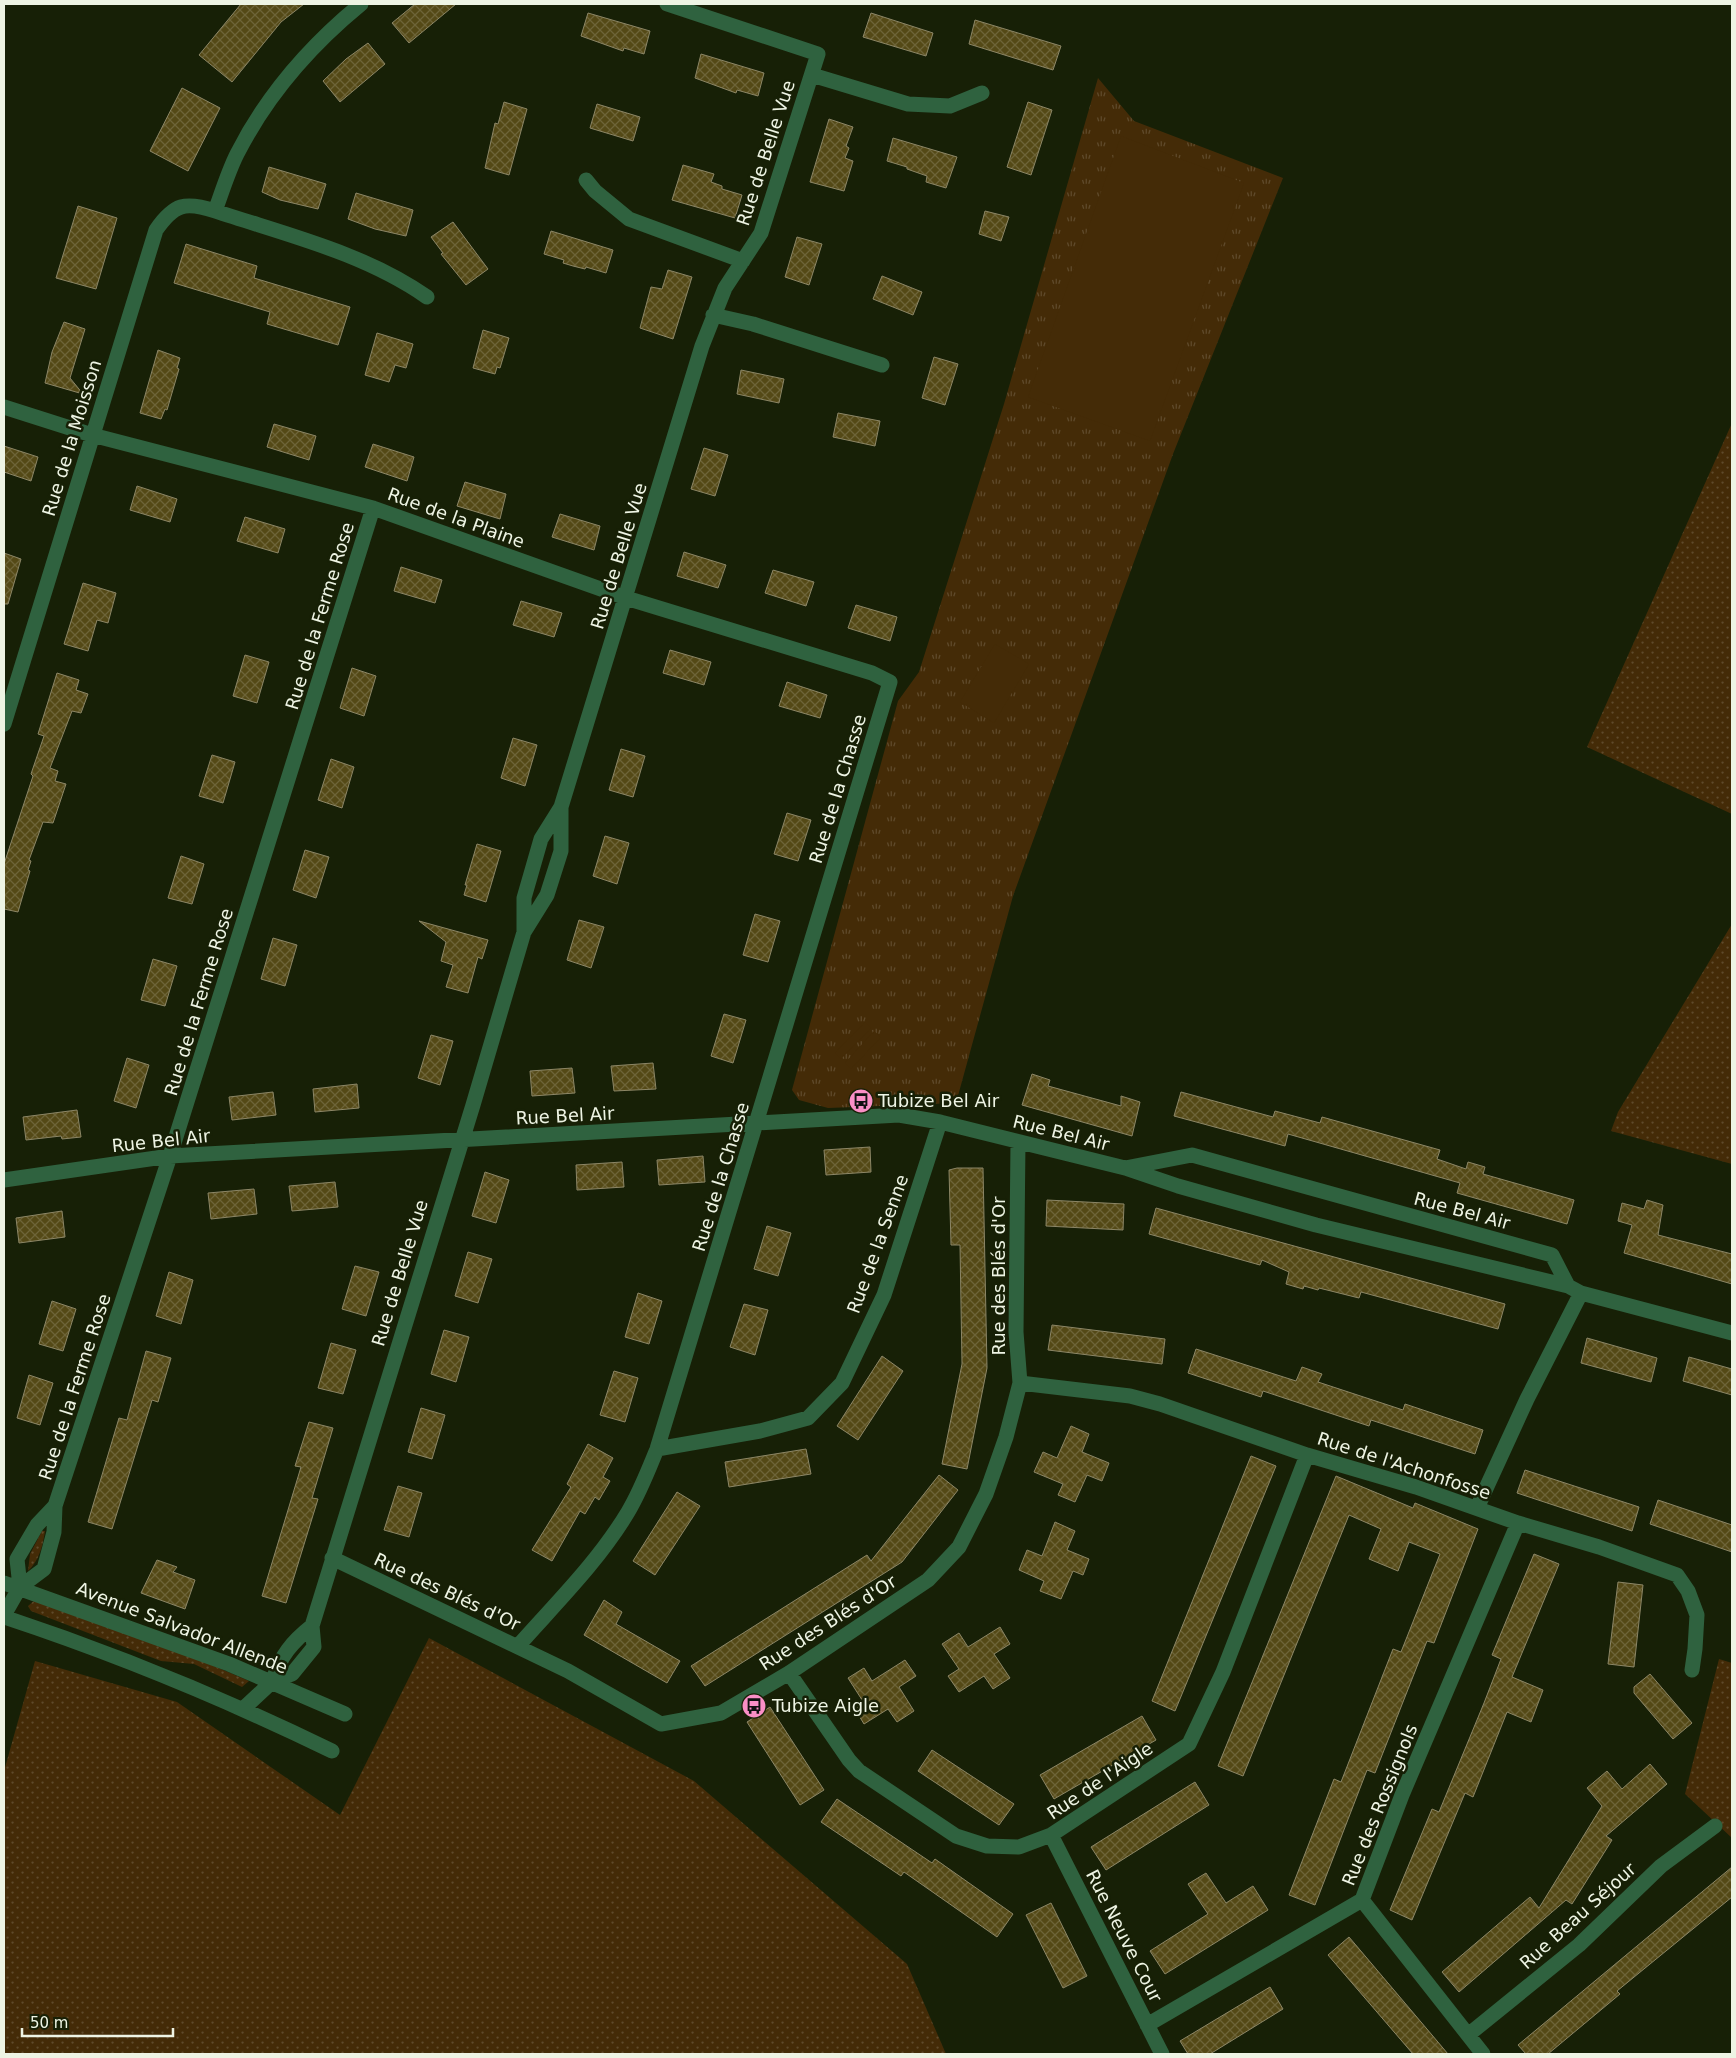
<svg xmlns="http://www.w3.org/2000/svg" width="1736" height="2058" font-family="'DejaVu Sans',sans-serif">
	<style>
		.grass { fill: url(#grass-dots) }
		.park { fill: url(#park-tufts) }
		.garden { fill: #442b07 }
		.building { fill: url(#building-cross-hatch); stroke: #8c8666 }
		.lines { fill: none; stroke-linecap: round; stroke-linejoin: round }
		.minor { stroke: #2f623f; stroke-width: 15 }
		.labels { text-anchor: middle; stroke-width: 5; stroke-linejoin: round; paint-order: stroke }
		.street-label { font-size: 18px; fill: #eef4e4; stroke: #172006 }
		.poi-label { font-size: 18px; fill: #eef4e4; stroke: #172006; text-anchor: start }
	</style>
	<defs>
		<pattern id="grass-dots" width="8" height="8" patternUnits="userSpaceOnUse" patternTransform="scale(1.25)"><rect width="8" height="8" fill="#442b07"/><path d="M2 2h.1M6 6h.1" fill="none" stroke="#5f4a2b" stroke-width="1.8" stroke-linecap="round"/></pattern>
		<pattern id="park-tufts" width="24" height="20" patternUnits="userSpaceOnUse" patternTransform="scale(1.25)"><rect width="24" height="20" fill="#442b07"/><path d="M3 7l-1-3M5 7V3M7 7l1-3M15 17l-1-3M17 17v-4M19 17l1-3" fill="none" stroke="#5f4a2b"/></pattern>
		<pattern id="building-cross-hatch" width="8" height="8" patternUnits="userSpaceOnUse" patternTransform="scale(1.25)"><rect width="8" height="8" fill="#544916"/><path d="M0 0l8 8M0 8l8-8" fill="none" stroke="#6d6438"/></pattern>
	</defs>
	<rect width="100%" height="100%" fill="#172006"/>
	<path class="grass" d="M1732,423v391l-145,-67z
		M1732,924v240l-121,-33 7,-19z
		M42,1531h3c-2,14 -6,30 -17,40l2,-17z
		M36,1599l145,53 68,29 -7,6 -48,-23 -33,-3 -130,-50 -3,-5z
		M429,1638l265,143 213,183 39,90h-942v-283l31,-110 142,41 163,113z
		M1719,1659l13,4v175l-47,-44z"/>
	<path class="park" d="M1098,78l36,43 149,57 -110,276 -160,442 -57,207 -128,5 -29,-8 -7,-10 106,-389 21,-29 85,-268z"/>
	<path class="garden" d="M1121,136l123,47 -94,258 -122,-44z
		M995,644l34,20 -35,59 -34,-21z
		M865,1022l6,6 -30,31 -6,-6z
		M874,1031l7,6 -30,32 -6,-6z"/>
	<path class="building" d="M241,4h63l-23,18 -49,60 -33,-27z
		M415,4h41l-47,39 -17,-20z
		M588,13l62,18 -6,23 -20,-6 -1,3 -42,-15z
		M871,13l62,20 -7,23 -63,-19z
		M975,20l86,26 -8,24 -84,-26z
		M368,43l17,21 -45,38 -17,-21 23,-22z
		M701,54l63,19 -6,23 -21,-6 -1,3 -41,-15z
		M182,88l38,20 -32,63 -38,-20z
		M504,102l23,7 -18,66 -24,-7 10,-45 3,1z
		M1028,102l24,8 -21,65 -24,-8z
		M597,104l43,13 -7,24 -43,-13z
		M829,119l24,8 -7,19 3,2 -4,10 8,3 -9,30 -34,-9z
		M893,138l64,19 -11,31 -20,-6 1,-6 -20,-7v-2l-20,-6z
		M683,165l31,9 -3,8 11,4v3l20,6 -7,23 -63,-18z
		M269,167l57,17 -8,25 -38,-9 -18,-8z
		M356,193l57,17 -7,26 -31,-7 -27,-10z
		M78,206l39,12 -21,71 -40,-11z
		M985,211l24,6 -8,24 -22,-7z
		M453,222l35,47 -22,16 -25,-31 2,-1 -12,-16z
		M551,231l62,19 -7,23 -20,-6 -1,2 -12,-3 -10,-3 1,-3 -20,-6z
		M797,237l25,7 -13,41 -24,-8z
		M186,244l71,22 -3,12 96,29 -12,38 -71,-21 3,-12 -96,-29z
		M668,270l24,7 -19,62 -33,-11 11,-41 11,2z
		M882,276l40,16 -9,23 -40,-16z
		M64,322l21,7 -15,49 13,16 -38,-11 7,-31z
		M483,330l26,8 -9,30 -3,-1 -2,7 -22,-6z
		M377,333l36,11 -7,24 -11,-3 -6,17 -24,-7z
		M158,350l22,8 -3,10 2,1 -12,41 -2,-1 -4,10 -21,-6z
		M934,357l24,7 -13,41 -23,-7z
		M741,370l43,9 -5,24 -42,-9z
		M838,413l42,8 -5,25 -42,-9z
		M274,424l42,12 -7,24 -42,-13z
		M373,444l41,13 -7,24 -42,-14z
		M4,446l34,11 -7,24 -27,-9z
		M704,448l24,7 -13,41 -24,-7z
		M465,482l41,12 -6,25 -43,-13z
		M137,486l40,13 -7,23 -40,-12z
		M560,514l40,12 -6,24 -42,-13z
		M245,517l40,12 -7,24 -41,-12z
		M684,552l42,13 -8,23 -41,-12z
		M4,553l17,6 -13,45h-4z
		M401,567l41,13 -7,23 -41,-12z
		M773,570l41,12 -8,24 -41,-13z
		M83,583l33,10 -8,30 -11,-3 -9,31 -24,-7z
		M521,601l41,12 -8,24 -41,-12z
		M856,605l41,12 -7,24 -42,-13z
		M670,650l41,12 -7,23 -41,-12z
		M245,655l24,7 -12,41 -24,-7z
		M352,668l24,8 -12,40 -24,-8z
		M57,673l22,7 -3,10 12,4 -7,19 -9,-2 -22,57 8,3 -3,10 11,3 -13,39 -10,-1 -14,38 2,1 -3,9 2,1 -12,41 -14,-3v-45l29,-88 -2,-2 13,-38 -6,-2z
		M787,682l40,13 -7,23 -41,-12z
		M513,738l24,7 -12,41 -24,-8z
		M621,749l24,7 -12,41 -24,-7z
		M212,755l23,7 -12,41 -24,-7z
		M331,759l23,8 -12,41 -24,-8z
		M787,813l24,7 -13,41 -24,-7z
		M605,836l24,7 -12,41 -24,-8z
		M477,844l24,7 -15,51 -22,-7 3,-10h-2z
		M305,850l24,7 -13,41 -23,-8z
		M181,856l23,8 -12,40 -24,-6z
		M755,914l25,7 -12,41 -25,-7z
		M579,920l25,7 -13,41 -24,-8z
		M419,921l69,19 -6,19 -4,-2 -10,36 -22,-6 7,-22 -12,-4 5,-19z
		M273,938l24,7 -12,41 -24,-7z
		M153,959l24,7 -12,40 -24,-6z
		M724,1014l22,6 -13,43 -22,-7z
		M431,1035l22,6 -13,44 -22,-7z
		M127,1058l22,7 -13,43 -22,-7z
		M653,1063l3,26 -42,2 -3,-25z
		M572,1068l3,25 -43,3 -2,-25z
		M1032,1074l18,6 -2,6 73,20v-10l19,6 -8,34 -110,-31z
		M357,1084l2,24 -44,4 -2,-23z
		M273,1092l3,23 -44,5 -3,-23z
		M1181,1092l92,25 2,-6 45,12 2,-6 118,33 -3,9 29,10 2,-7 17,5 -2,7 91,26 -7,24 -110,-31 3,-10 -172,-49 -3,12 -111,-30z
		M77,1110l4,27 -19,2 -1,-3 -35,4 -3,-23z
		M870,1147l1,25 -45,3 -2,-25z
		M703,1156l2,26 -46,3 -2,-25z
		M622,1162l2,25 -47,3 -1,-25z
		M957,1168h26l4,200 -20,101 -25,-5 20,-100 -2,-119h-9l-2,-75z
		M485,1172l24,8 -13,43 -24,-7z
		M335,1182l3,25 -46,4 -3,-25z
		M254,1189l3,25 -46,5 -3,-26z
		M1047,1200l77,4 -1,26 -77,-4z
		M1647,1200l16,5 -5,30 74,19v30l-108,-31 8,-28 -14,-4 4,-18 22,6z
		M1156,1208l349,96 -7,25 -137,-37 -2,6 -40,-10 -1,2 -14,-4 -1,3 -17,-5 3,-12 -27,-12 -2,5 -111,-31z
		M62,1211l3,26 -46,6 -3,-25z
		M767,1226l24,7 -13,43 -24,-7z
		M468,1252l24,7 -14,44 -23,-7z
		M355,1266l24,6 -13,44 -24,-7z
		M169,1272l24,8 -12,44 -25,-8z
		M638,1293l24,8 -13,43 -24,-7z
		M52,1301l24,8 -13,42 -24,-7z
		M744,1304l24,6 -13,45 -25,-8z
		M1052,1325l113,14 -3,25 -114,-14z
		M444,1330l25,7 -13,45 -25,-8z
		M1587,1338l70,20 -6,24 -70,-19z
		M331,1343l25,7 -13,44 -25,-6z
		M1196,1349l100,32 6,-14 20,7 -4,8 85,28 2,-6 78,26 -8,24 -104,-34 -2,6 -106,-35 -2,6 -73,-24z
		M146,1351l25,7 -13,44 -6,-2 -40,129 -24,-7 31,-104 8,2z
		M882,1356l21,15 -45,69 -21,-14z
		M1689,1357l43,12v26l-49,-14z
		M614,1371l24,7 -13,44 -25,-7z
		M29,1375l24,8 -13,42 -23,-7z
		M421,1408l24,7 -13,44 -24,-7z
		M309,1422l24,6 -21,70 6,1 -32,104 -24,-7 39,-129 -6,-1z
		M1071,1426l18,8 -7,18 27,11 -7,18 -15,-6 -12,27 -17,-7 5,-11 -29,-12 9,-20 14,6z
		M588,1444l25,14 -10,19 7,4 -11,19 -4,-3 -10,17 -5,-3 -28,50 -20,-11 39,-63 -4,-3z
		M806,1449l5,25 -82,13 -4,-25z
		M1251,1456l25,10 -101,245 -23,-10z
		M1525,1470l114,37 -7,24 -115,-38z
		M939,1475l19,15 -56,72 -197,124 -14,-20 176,-111 4,6z
		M1336,1476l77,32 2,-5 63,26 -44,114 -7,-2 -52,132 -8,-3 -52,135 -26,-10 45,-116 7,3 52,-133 8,3 39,-98 -31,-12 -11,29 -29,-12 12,-30 -32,-14 -106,261 -25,-10z
		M398,1486l24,7 -13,44 -25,-7z
		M677,1492l23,14 -45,69 -22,-14z
		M1658,1500l74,25v27l-82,-28z
		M1055,1522l20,9 -8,19 22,9 -6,16 -10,-4 -12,28 -21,-8 4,-10 -25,-11 8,-20 15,6z
		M1534,1554l25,10 -47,113 31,13 -12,32 -24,-10 -34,85 -8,-4 -53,127 -22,-10 42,-101 7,3 45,-109 17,-44 -9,-4z
		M157,1560l20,7 -4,5 22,8 -10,29 -44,-16z
		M1618,1582l25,3 -9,82 -26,-3z
		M604,1600l18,12 -6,12 64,37 -13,22 -83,-48z
		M1000,1627l10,17 -16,10 16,24 -17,11 -9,-13 -25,16 -11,-16 11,-7 -17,-25 17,-11 9,14z
		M905,1660l11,16 -17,11 15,24 -17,11 -9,-13 -24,15 -9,-15 9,-6 -16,-25 16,-10 8,13z
		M1650,1674l42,49 -19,16 -39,-46v-6z
		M770,1707l54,83 -24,15 -53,-83z
		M1142,1716l14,24 -102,59 -14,-24z
		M932,1750l82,54 -15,21 -81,-54z
		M1650,1764l17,20 -61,52 6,4 -40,64 -6,-4 -107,92 -17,-20 88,-75 9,11 63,-102 -15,-18 20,-17 15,18z
		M1195,1782l14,23 -103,65 -15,-23z
		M837,1799l95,64 3,-4 78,55 -16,23 -93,-65 -3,4 -80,-54z
		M1732,1867v30l-115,94 3,3 -72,60h-22l-8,-9z
		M1206,1873l20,30 27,-17 15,24 -103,64 -15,-23 58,-37 -20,-30z
		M1051,1903l36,73 -24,12 -37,-73z
		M1349,1937l83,98 16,19h-35l-85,-99z
		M1270,1987l13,22 -73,45h-22l-8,-13z"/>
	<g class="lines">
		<path class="minor" d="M812,75l96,29 42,2 32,-13
			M586,180l9,11 34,28 114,42
			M215,211c72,24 149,42 212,86
			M713,315l40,9 129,41
			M4,407l88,28 281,73 253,90 246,75 18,9 -233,767c-9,22 -17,43 -29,63 -30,50 -72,91 -110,134
			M4,724l152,-494c18,-26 29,-29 59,-19 7,-19 13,-39 22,-57 30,-59 74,-109 124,-150
			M561,807l141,-461 23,-58 36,-55 57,-179 -151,-50
			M1125,1168l67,-13 360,100 16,31
			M4,1180l166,-24 729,-41 41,7 185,46 53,18 138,39 252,61 13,7 151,40
			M1020,1383l110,13 30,8 147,51 109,32 102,36 81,24 78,28 11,16 9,24 -2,34 -3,21
			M657,1449l103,-18 48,-13 34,-35 42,-88 56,-173
			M55,1506l115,-350 203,-648
			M1477,1508l50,-109 54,-106
			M332,1558l236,113 93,53 60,-11 68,-40 139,-93 31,-33 27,-53 20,-57 14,-54 -4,-51 2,-190
			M4,1583l225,81 116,50
			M4,1615l16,-28 24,-18 10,-37 1,-26 -18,19 -20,34 3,28
			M4,1617c112,37 221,82 328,134
			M789,1673l60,87 10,11 97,65 31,10 32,1 32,-12 138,-91 34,-72 84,-217
			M273,1681c6,-24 20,-40 39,-55
			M244,1708l29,-27 19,-7 22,-27 -2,-21 161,-521 51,-173 23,-37 14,-44v-44l-20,32 -17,59v34
			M1051,1835l111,219
			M1362,1900l121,154
			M1147,2025l215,-125 40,-105 116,-272
			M1468,2035l111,-90 82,-79 54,-40"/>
	</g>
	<defs>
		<symbol id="bus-disc" viewBox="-11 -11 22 22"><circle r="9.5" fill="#fa8fc6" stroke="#172006"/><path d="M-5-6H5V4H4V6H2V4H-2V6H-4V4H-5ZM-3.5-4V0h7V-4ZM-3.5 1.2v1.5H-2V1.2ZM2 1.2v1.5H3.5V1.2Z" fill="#111"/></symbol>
	</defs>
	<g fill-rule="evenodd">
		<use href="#bus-disc" x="847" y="1087" width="28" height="28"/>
		<use href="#bus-disc" x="740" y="1692" width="28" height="28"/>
	</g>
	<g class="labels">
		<g class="street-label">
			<text transform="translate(766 153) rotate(-72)" y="6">Rue de Belle Vue</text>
			<text transform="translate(72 438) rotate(-73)" y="6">Rue de la Moisson</text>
			<text transform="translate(456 518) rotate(20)" y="6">Rue de la Plaine</text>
			<text transform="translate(619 556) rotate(-73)" y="6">Rue de Belle Vue</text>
			<text transform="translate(320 616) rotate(-73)" y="6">Rue de la Ferme Rose</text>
			<text transform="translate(838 789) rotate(-73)" y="6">Rue de la Chasse</text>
			<text transform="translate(199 1002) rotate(-73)" y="6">Rue de la Ferme Rose</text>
			<text transform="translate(565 1116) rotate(-3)" y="6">Rue Bel Air</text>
			<text transform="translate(1061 1133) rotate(14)" y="6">Rue Bel Air</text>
			<text transform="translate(161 1141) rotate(-6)" y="6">Rue Bel Air</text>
			<text transform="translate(721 1177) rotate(-73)" y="6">Rue de la Chasse</text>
			<text transform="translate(1462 1211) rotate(15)" y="6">Rue Bel Air</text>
			<text transform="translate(878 1244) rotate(-70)" y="6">Rue de la Senne</text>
			<text transform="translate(400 1273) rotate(-73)" y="6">Rue de Belle Vue</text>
			<text transform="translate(999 1276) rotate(-90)" y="6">Rue des Blés d'Or</text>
			<text transform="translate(75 1387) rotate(-72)" y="6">Rue de la Ferme Rose</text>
			<text transform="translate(1404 1466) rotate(18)" y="6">Rue de l'Achonfosse</text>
			<text transform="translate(447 1592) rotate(25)" y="6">Rue des Blés d'Or</text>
			<text transform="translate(828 1623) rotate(-33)" y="6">Rue des Blés d'Or</text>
			<text transform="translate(182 1628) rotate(21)" y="6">Avenue Salvador Allende</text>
			<text transform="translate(1100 1781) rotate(-34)" y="6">Rue de l'Aigle</text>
			<text transform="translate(1380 1805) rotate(-68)" y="6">Rue des Rossignols</text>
			<text transform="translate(1578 1916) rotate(-42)" y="6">Rue Beau Séjour</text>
			<text transform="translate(1124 1936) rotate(63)" y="6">Rue Neuve Cour</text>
		</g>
		<g class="poi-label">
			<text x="878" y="1107">Tubize Bel Air</text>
			<text x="772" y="1712">Tubize Aigle</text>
		</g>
	</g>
	<rect width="1736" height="2058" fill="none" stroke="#eef4e4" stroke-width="10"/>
	<path d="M22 2028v8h151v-8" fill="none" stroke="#eef4e4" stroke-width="2.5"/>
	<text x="30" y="2028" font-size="15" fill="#eef4e4" stroke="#172006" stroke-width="4" paint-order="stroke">50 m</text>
</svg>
